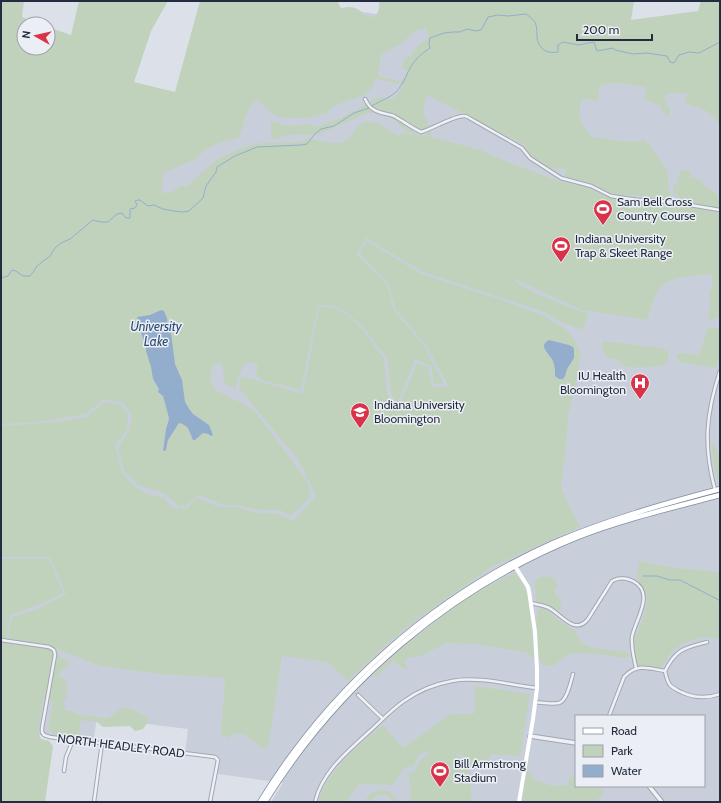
<svg xmlns="http://www.w3.org/2000/svg" width="721" height="803" font-family="Cabin,sans-serif">
	<style>
		.built { fill: #c9cfda; fill-rule: evenodd }
		.green { fill: #c1d2bc; fill-rule: evenodd }
		.water { fill: #93adcc }
		.lines { fill: none; stroke-linecap: round; stroke-linejoin: round }
		.stream { stroke: #93adcc; stroke-width: 1 }
		.minor-casing { stroke: #a1a7b2; stroke-width: 4.5 }
		.tertiary-casing { stroke: #a1a7b2; stroke-width: 5.5 }
		.trunk-casing { stroke: #828d9f; stroke-width: 6 }
		.minor { stroke: #eff1f6; stroke-width: 2.5 }
		.tertiary { stroke: #eff1f6; stroke-width: 3.5 }
		.secondary { stroke: #fff; stroke-width: 4 }
		.trunk { stroke: #fff; stroke-width: 4.5 }
		.labels { text-anchor: middle; stroke-width: 3; stroke-linejoin: round; paint-order: stroke }
		.poi-label { font-size: 12px; fill: #242d3f; stroke: #ebeff5; text-anchor: start }
		.street-label { font-size: 12px; fill: #242d3f; stroke: #ebeff5 }
		.water-label { font-size: 13px; font-style: italic; fill: #2b4b76; stroke: #ebeff5 }
	</style>
	<rect width="100%" height="100%" fill="#dce0e8"/>
	<path class="built" d="M278,1l198,26 244,6v769h-449l12,-19 -65,-9 -1,-14 -32,-7 3,-24 -91,-11 -4,24 -43,-5 -10,-2 -39,-2v-592l187,2zM576,716h128v70h-128z"/>
	<path class="green" d="M1,1h23l-2,16 19,7h-17v24h24v-21l23,8 8,-34h89l-17,30 -17,51 41,10 25,-91h138l1,4 2,3c14,-3 16,0 27,9l7,-1c4,-5 5,-9 4,-15h255l-3,19 67,-9 3,-10h19v131c-1,-20 -19,-23 -35,-29l2,-9 -1,-1h-17l-5,5 6,12 -1,6 -4,-1 -5,-9 -16,-7 3,-11c-11,-4 -39,-8 -48,-1l-1,13c-6,2 -12,-4 -17,1 -4,20 -1,20 11,36l38,5 15,-2 22,29 2,21 3,8 -59,-4 -20,-10 -28,-8 1,-7 -16,-1 -20,-13 -7,-11 -96,-49 -4,17 9,21 -2,4 51,13 19,9 56,21 30,7 18,9 101,12 14,5 1,1v103l-12,4 2,-19 -1,-12 4,-1 -2,-15c-20,2 -47,1 -56,22 -3,8 -5,16 -8,24l-65,-10 -72,-33c12,11 35,20 52,27 8,3 17,8 26,9l-5,17 -22,-8 -17,-10 -121,-40 -47,-28 -9,-7 -11,17 31,30 6,25 32,38 19,37h-10l-3,-18 -16,-7 -19,48 -5,-15 -4,-34 -23,-30 -16,-14 -9,-6 -5,-2 -16,-1 -17,85 -39,-10 -6,-5 2,-11c-17,-6 -19,11 -22,24l-11,-3 -3,-21 -2,-1 -8,4 -2,11 4,11 39,20 54,72 4,15 -20,20 -11,-6h-22l-19,-5h-15l-21,-8 -6,-1 -9,8 -8,3 -15,-13 -27,-9 -14,-14 -6,-23 2,-4 9,-14 3,-14 -9,-13 -19,-4 -18,15 -50,8 -35,2zM426,28l3,9 -10,8 -9,11 -5,2 -4,10 7,3 -5,8 -6,2 -19,-5 3,-21 21,-12 13,-12zM375,79l26,5 2,1 -1,3 -9,11 -15,-2 -33,19 -28,11 -8,-3 -21,2 -17,-5v19l20,-5h26l51,-22h13l12,7 14,12 19,2 1,2 -26,-3 -3,3c-14,-9 -29,-24 -43,-6 -3,4 -6,10 -10,11 -12,5 -25,-1 -37,-3l-7,4 -40,1 -17,4 -28,13 -29,26h-7c-5,5 -11,7 -17,7l-1,-2 1,-18 33,-14 8,-8 15,-8 20,-5 7,-22 6,-12 6,-4 14,14 11,4h27l17,-5 6,-7 32,-11 7,-8zM161,310l6,8 1,8 3,7 4,31 10,38 5,8 3,4 16,11 3,10h-1l-3,-1 -5,-1 -8,7h-2c-4,-9 -2,-14 -14,-17l-11,17 -2,10 -3,1 3,-22 3,-10 -1,-5 -5,-18 -5,-4 1,-3 -6,-10 -2,-12 -5,-16v-3l-7,-22 -2,-9 13,-2z
		M680,170l10,1v7l5,-1 2,2 3,1 4,5 10,7 3,3 3,10 -1,3 -33,-6 -10,-7 -3,-5 1,-6h3z
		M367,241l54,33 84,27 41,16 21,13 8,11 6,12 -6,35 -7,28 -2,32 -5,40 19,39 -87,39 -73,51 -36,29 -36,35 -21,-19 -45,-6 -14,92 -5,1 -18,-14 -9,-2 -8,5 -7,-4 4,-56 -64,-4 -61,-8 -50,-20 -42,-8 4,-21 28,-9 26,-14 -16,-37h-45l-4,-1v-130l55,-4 31,-5 17,-15 17,3 7,9 -1,16 -12,15 7,28 12,13 15,9 16,3 4,7 7,4 12,-1 8,-10 23,9h18l21,6 22,1 13,7 23,-25 -17,-35 -60,-73 2,-12 62,18 16,-87 15,1 13,7 16,15 21,29 3,34 9,20 21,-50 11,4 4,20h17l-23,-42 -30,-35 -8,-27 -29,-30z
		M708,328h12v29l-4,10 -3,1 -7,-2 -27,-4 -3,-7 6,-2 17,2z
		M602,341l59,7 8,4 -2,12c-16,3 -28,5 -44,2 -3,-6 -10,-8 -15,-8l-5,-7z
		M712,445h3c6,11 5,25 5,37 -7,-7 -7,-27 -8,-37z
		M1,559h48l14,33c-7,8 -42,19 -53,23l-4,28 50,7 4,7 10,5 -12,13 8,5 1,17 -4,5 3,9h7l7,4 28,3c19,-16 19,-11 40,-1v5l-5,7 -8,2 -5,-5 -27,1 -6,-5 -16,-2 -2,16 -24,-1 -7,-6 5,-27 -10,-2 -5,32 3,7 8,2 4,5 -8,56h-44z
		M639,561l36,7 45,4v67l-15,-2 -17,4 -15,9 -9,13 -3,5 -23,-3c-5,-9 -5,-20 -3,-30h2c4,-14 12,-26 10,-41h-2l-8,-15z
		M514,573l2,1 7,10 5,14 5,41 1,20 -6,-6 -52,-9 -29,-1 -24,12 -18,4 2,12 -14,-10 -17,16 -3,-2 22,-21 52,-42 15,-11 24,-14z
		M544,576c5,1 14,2 13,9 -1,2 -2,4 -3,7 6,7 10,12 5,22l-7,-7 -16,-6 -1,-19 2,-3z
		M544,608c10,8 19,17 31,22 2,4 3,9 6,12 6,7 35,9 45,10l3,2v3l-4,1c-14,-2 -45,-8 -57,-3 -6,3 -10,8 -15,11 -8,0 -11,-1 -15,-8l-2,-36 3,-13z
		M475,686l55,8 -10,62 -29,-2 -4,9 -13,3 -14,-12 -10,-3 10,5 4,10h5l3,36h-61l-2,-29 6,-1 5,-12 12,-9 -12,2 -7,13 -9,2 -11,17 -34,-1 -13,18h-28c11,-34 39,-55 65,-77l20,23 48,-34h23z
		M531,752l-4,20h3l2,3 1,5h4l15,6 15,-1 3,-9 6,1v9h21l7,6 -8,10h-74l2,-16 -3,16 9,-49z
		M381,790c8,0 14,4 17,12h-5c-7,-12 -15,-8 -23,0h-7l10,-10z"/>
	<path class="water" d="M161,310l3,1 3,7 1,8 3,7 4,31 7,16 3,22 5,8 3,4 16,11 4,10 -2,1 -3,-2 -5,-1 -8,7h-2c-4,-9 -3,-14 -14,-17l-11,17 -2,10 -2,1h-1l3,-22 3,-10 -1,-5 -5,-18 -5,-4 1,-3 -6,-10 -2,-12 -5,-16v-3l-7,-22 -2,-9 13,-2z
		M549,340l20,5 4,2 1,2v9l-7,11 -2,7 -2,3h-4l-4,-3c0,-5 0,-10 -2,-15 -3,-7 -16,-15 -4,-21z"/>
	<g class="lines">
		<path class="stream" d="M372,106c10,-7 21,-8 28,-19 5,-6 7,-15 12,-22 4,-7 11,-12 18,-17l-1,-4 1,-6 14,-5 9,-1h7l7,-3 9,2 5,-1 3,-5 4,-8 10,-2 10,1 18,-2c4,3 9,6 10,11 1,4 1,9 1,13 2,12 11,16 21,14v-7l5,-3 16,3 15,-3 3,9 16,-3 2,2 18,4 14,-1 20,3 3,6 4,1 5,-8 10,-3 10,1 21,-11
			M1,278l7,-2 4,-6 4,1 7,5h7l4,-5 3,-5 13,-10 5,-8 6,-5 9,-4 23,-19 8,2h7l9,-8 5,-1 4,5h4v-9l5,-1 2,-3 -2,-4 3,-1h2l8,6 6,-1 9,4 11,2 9,1 6,-1 14,-13 3,-12 10,-14 1,-5 18,-11 22,-9 44,-2 6,-1 7,-9 7,-6 13,-3 20,-13 15,-5
			M643,576h14l13,4h10l39,20 1,2"/>
		<defs>
			<path id="minor" d="M365,99c2,4 4,8 8,10 6,5 14,4 21,7 9,5 18,12 27,16 11,-3 34,-17 44,-16 2,0 4,2 6,3l51,29 8,10 31,20 30,8 20,10 27,4h14l26,3 42,7
				M715,490c-12,-45 -9,-76 5,-119
				M531,603c5,1 11,2 16,4 12,4 27,30 41,12l24,-38c7,-4 13,-4 21,0 23,12 2,39 -1,56 -1,11 2,21 4,31
				M1,640l48,7 5,3 1,5 -13,73v4l2,3 6,2 22,3 56,6 87,11 3,3 -8,42
				M665,671c11,-22 19,-23 42,-29
				M358,695l25,24
				M536,702c5,1 19,2 23,1 8,-2 12,-22 14,-29
				M609,716l15,-39c13,-14 24,-9 41,-6 1,5 2,10 5,14 3,3 7,5 11,7 13,6 25,7 39,2
				M64,771l2,-14 5,-12 1,-5
				M94,802l8,-59
				M315,802c7,-30 33,-51 55,-71 11,-10 22,-22 34,-30 14,-10 31,-17 48,-20 27,-5 58,4 85,7"/>
			<path id="tertiary" d="M530,736l46,7
				M649,786l13,16"/>
			<path id="trunk" d="M260,802c69,-113 172,-205 293,-259 54,-23 110,-39 167,-54
				M265,802c74,-119 184,-213 313,-265 46,-18 94,-29 142,-42"/>
		</defs>
		<use href="#minor" class="minor-casing"/>
		<use href="#tertiary" class="tertiary-casing"/>
		<use href="#trunk" class="trunk-casing"/>
		<use href="#minor" class="minor"/>
		<use href="#tertiary" class="tertiary"/>
		<path class="secondary" d="M513,563l15,24 1,4 6,41 2,37v19l-4,31 -14,83"/>
		<use href="#trunk" class="trunk"/>
	</g>
	<defs>
		<symbol id="stadium-pin" viewBox="-11 -11 22 30"><path d="M0 17L-7.5 6A9.5 9.5 0 1 1 7.5 6Z" fill="#da3349" stroke="#ebeff5"/><path d="M0-5a6.5 5 0 1 0 0 10a6.5 5 0 1 0 0-10ZM-3.5-1.8h7v3.6h-7Z" fill="#fff"/></symbol>
		<symbol id="hospital-pin" viewBox="-11 -11 22 30"><path d="M0 17L-7.5 6A9.5 9.5 0 1 1 7.5 6Z" fill="#da3349" stroke="#ebeff5"/><path d="M-5-5h3v3.5h4V-5h3V5h-3V1.5h-4V5h-3Z" fill="#fff"/></symbol>
		<symbol id="university-pin" viewBox="-11 -11 22 30"><path d="M0 17L-7.5 6A9.5 9.5 0 1 1 7.5 6Z" fill="#da3349" stroke="#ebeff5"/><path d="M0-5L7-2L0 1L-7-2ZM-4 1L0 2.5L4 1V4Q0 6-4 4Z" fill="#fff"/></symbol>
	</defs>
	<g fill-rule="evenodd">
		<use href="#stadium-pin" x="592" y="198" width="22" height="30"/>
		<use href="#stadium-pin" x="550" y="235" width="22" height="30"/>
		<use href="#hospital-pin" x="629" y="372" width="22" height="30"/>
		<use href="#university-pin" x="349" y="401" width="22" height="30"/>
		<use href="#stadium-pin" x="429" y="760" width="22" height="30"/>
	</g>
	<g class="labels">
		<g class="poi-label">
			<text x="617" y="206">Sam Bell Cross<tspan x="617" dy="14">Country Course</tspan></text>
			<text x="575" y="243">Indiana University<tspan x="575" dy="14">Trap &amp; Skeet Range</tspan></text>
			<text x="626" y="380" text-anchor="end">IU Health<tspan x="626" dy="14">Bloomington</tspan></text>
			<text x="374" y="409">Indiana University<tspan x="374" dy="14">Bloomington</tspan></text>
			<text x="454" y="768">Bill Armstrong<tspan x="454" dy="14">Stadium</tspan></text>
		</g>
		<g class="street-label">
			<text transform="translate(121 746) rotate(7)" y="4">NORTH HEADLEY ROAD</text>
		</g>
		<g class="water-label">
			<text x="156" y="331">University<tspan x="156" dy="15">Lake</tspan></text>
		</g>
	</g>
	<rect width="721" height="803" fill="none" stroke="#242d3f" stroke-width="4"/>
	<rect x="575" y="715" width="130" height="72" fill="#ebeff5" stroke="#9ba1ac"/>
	<rect x="583" y="728" width="20" height="6" fill="#ffffff" stroke="#9ba1ac"/>
	<text x="611" y="735" font-size="12" fill="#242d3f">Road</text>
	<rect x="583" y="745" width="20" height="12" fill="#c1d2bc" stroke="#9ba1ac"/>
	<text x="611" y="755" font-size="12" fill="#242d3f">Park</text>
	<rect x="583" y="765" width="20" height="12" fill="#93adcc" stroke="#9ba1ac"/>
	<text x="611" y="775" font-size="12" fill="#242d3f">Water</text>
	<g transform="translate(36 36) rotate(278)"><circle r="19" fill="#ebeff5" stroke="#9ba1ac"/>
	<path d="M0-3L7 15L0 10L-7 15Z" fill="#da3349"/>
	<text y="-6" font-size="11" font-weight="bold" text-anchor="middle" fill="#242d3f">N</text>
	</g>
	<path d="M577 34v6h75v-6" fill="none" stroke="#242d3f" stroke-width="2"/>
	<text x="583" y="34" font-size="12" fill="#242d3f" stroke="#ebeff5" stroke-width="3" paint-order="stroke">200 m</text>
</svg>
